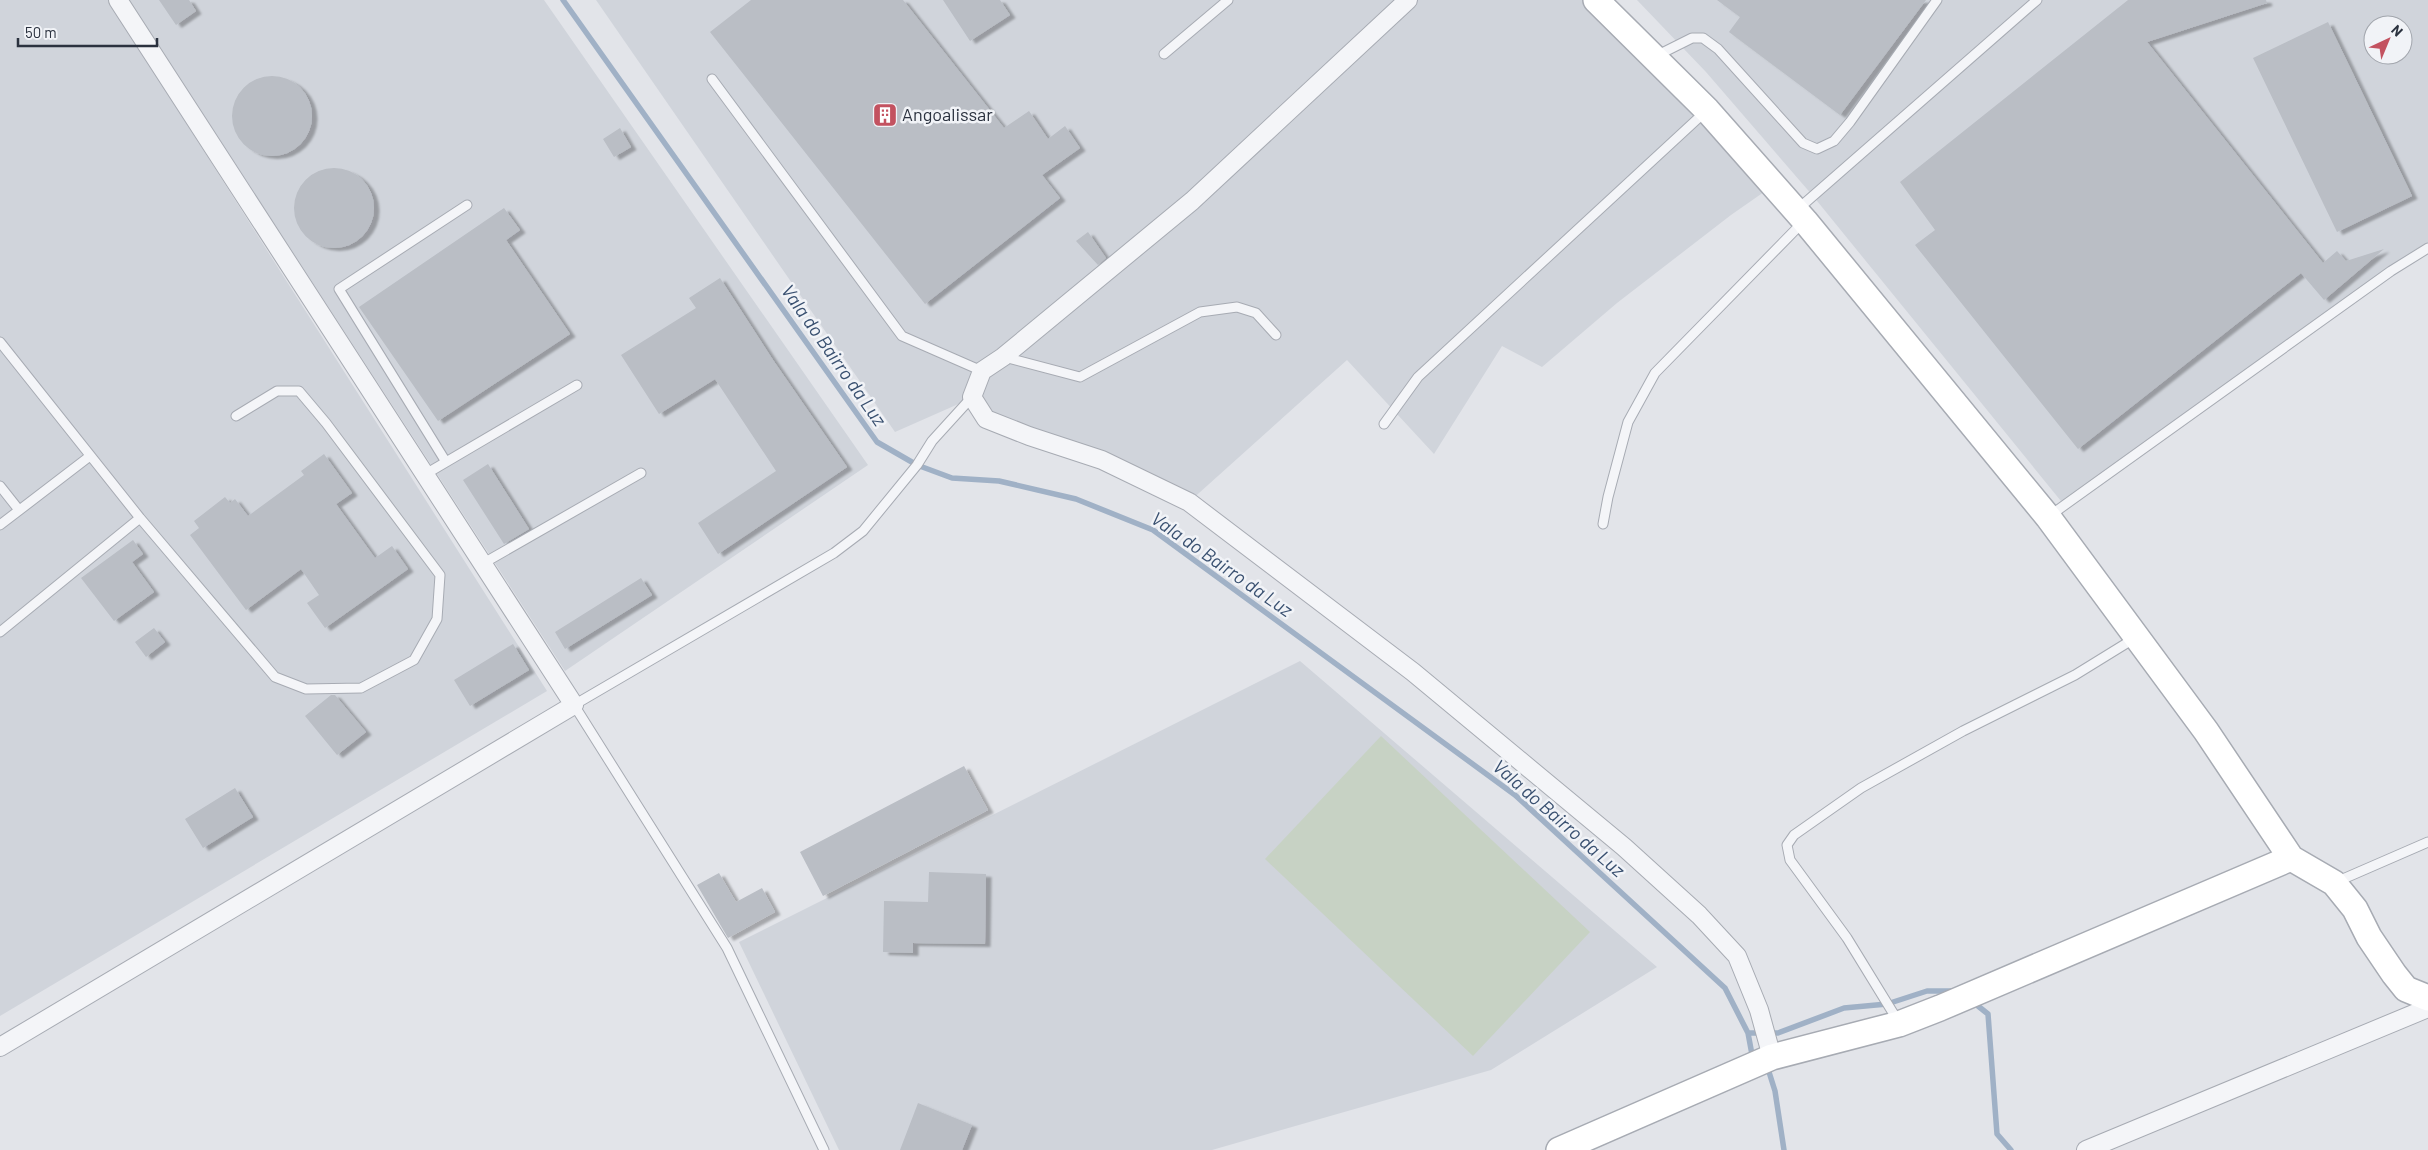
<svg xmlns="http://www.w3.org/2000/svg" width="2428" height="1150" font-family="Barlow,sans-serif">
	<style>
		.built { fill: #d0d4db; fill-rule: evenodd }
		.green { fill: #c7d2c4 }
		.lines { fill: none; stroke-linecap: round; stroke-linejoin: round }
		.stream { stroke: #a0b1c6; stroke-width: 5.5 }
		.building { fill: #babec5; filter: url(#shadow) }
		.lane-casing { stroke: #a7abb3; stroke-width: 11 }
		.street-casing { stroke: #a7abb3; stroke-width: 20 }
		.secondary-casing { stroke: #a7abb3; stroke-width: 28 }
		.lane { stroke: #f4f5f8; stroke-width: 9 }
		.street { stroke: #f4f5f8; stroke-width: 18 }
		.secondary { stroke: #fff; stroke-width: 25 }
		.labels { text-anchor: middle; stroke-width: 5; stroke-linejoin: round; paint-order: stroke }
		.poi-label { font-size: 18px; fill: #2b323f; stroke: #f1f3f7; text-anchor: start }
		.water-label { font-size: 19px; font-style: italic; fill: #395070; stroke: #f1f3f7 }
	</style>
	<defs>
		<filter id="shadow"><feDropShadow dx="5.5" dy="3" stdDeviation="1" flood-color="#0004"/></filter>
	</defs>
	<rect width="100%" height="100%" fill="#e2e4e9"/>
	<path class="built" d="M0,0h108l439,691 -547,325z
		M129,0h415l324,465 -303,206z
		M596,0h1001l177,185 -43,30 -114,88 -75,64 -40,-21 -68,108 -87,-94 -158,142 -203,-83 -14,-21 -77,34z
		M1637,0h791v248l-363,258 -252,-310 -107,-124zM2373,25h30v30h-30z
		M1300,661l357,306 -166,103 -279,80h-373l-100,-208z"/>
	<path class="green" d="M1381,736l209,196 -117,124 -208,-197z"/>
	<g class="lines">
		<path class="stream" d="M563,0l314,442 40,23 35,13 47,3 77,18 77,31 362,265 210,193 23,45h30l66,-25 43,-4 40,-13h28
			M1973,1002l15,12 9,120 14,16
			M1748,1033l5,27
			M1764,1070l5,2 6,19 9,59"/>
	</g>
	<path class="building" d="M159,0h30l7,11 -20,14z
		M751,0h152l101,128 25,-17 19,28 17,-13 15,22 -38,27 18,23 -135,106 -215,-272z
		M943,0h57l10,15 -40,26z
		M1717,0h209l-86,115 -111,-83 11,-15z
		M2128,0h138l1,3 -120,39 176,221 14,-12 9,10 38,-12 -60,51 -23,-27 -223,176 -163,-204 20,-15 -35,-48z
		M2328,22l84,174 -75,36 -84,-174z
		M232 116a40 40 0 1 1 80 0a40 40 0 1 1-80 0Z
		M620,128l11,19 -17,10 -11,-18z
		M294 208a40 40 0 1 1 80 0a40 40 0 1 1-80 0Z
		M504,208l16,22 -14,10 64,94 -132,87 -79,-114z
		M1088,232l18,26 -8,7 -22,-24z
		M720,278l53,82 74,107 -129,87 -20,-31 78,-52 -61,-92 -56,35 -38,-59 75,-47 -7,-10z
		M324,454l28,39 -16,11 39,54 17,-12 16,23 -83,59 -18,-25 12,-8 -18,-26 -55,41 -56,-75 9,-7 -5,-7 31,-24 5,6 5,-4 13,17 56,-41 -3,-4z
		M488,464l41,65 -25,15 -41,-64z
		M133,540l10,14 -11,8 22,30 -40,29 -33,-43z
		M641,578l11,17 -87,54 -10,-17z
		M154,628l11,14 -19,15 -11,-15z
		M513,644l16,26 -59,36 -16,-26z
		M331,695h4l31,37 -29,23 -32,-39z
		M964,766l24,44 -165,86 -23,-44z
		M235,788l18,29 -50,31 -18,-29z
		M929,872l57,2 -1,70 -72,-1v10l-30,-1 1,-51 44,1z
		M719,873l17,29 26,-14 13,24 -47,26 -31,-53z
		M918,1103l54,22 -10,25h-62z"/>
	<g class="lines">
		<defs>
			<path id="lane" d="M1164,54l64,-54
				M1656,56l36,-18h11l15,11 85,94 14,6 17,-8 16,-19 87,-122
				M712,79l190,257 80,35
				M1798,209l239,-209
				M0,342l140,176 135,159 31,12 55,-1 53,-28 23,-41 3,-44 -114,-152 -27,-32h-22l-41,25
				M1004,357l76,20 120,-65 37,-5 19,6 20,22
				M1384,424l34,-47 288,-266
				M446,462l-107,-173 128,-84
				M424,475l153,-90
				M0,486l19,24
				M2048,517l343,-246 37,-23
				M1603,524l5,-27 20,-75 27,-49 149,-152
				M0,525l90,-69
				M482,564l159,-91
				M0,632l140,-114
				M2336,882l92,-40
				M1898,1021l-51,-83 -57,-78 -3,-15 7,-10 67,-47 102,-57 112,-56 60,-37
				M824,1150l-97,-202 -153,-243 260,-152 29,-22 54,-66 15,-24 40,-44"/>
			<path id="street" d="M1408,0l-216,201 -189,156 -21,14 -10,26 14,22 43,17 73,24 87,42 224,170 211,175 75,68 38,41 22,54 13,47
				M0,1047l574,-342 -456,-705
				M2086,1150l342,-142"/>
			<path id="secondary" d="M1596,0l111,110 98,111 243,296 158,214 85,127 43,25 21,26 14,28 25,37 12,15 22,9
				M1559,1150l213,-93 127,-33 41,-16 351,-150"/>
		</defs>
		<use href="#lane" class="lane-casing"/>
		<use href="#street" class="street-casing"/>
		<use href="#secondary" class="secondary-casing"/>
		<use href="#lane" class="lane"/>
		<use href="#street" class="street"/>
		<use href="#secondary" class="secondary"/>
	</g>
	<defs>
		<symbol id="building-square" viewBox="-11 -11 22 22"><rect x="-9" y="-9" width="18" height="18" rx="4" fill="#c35260" stroke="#f1f3f7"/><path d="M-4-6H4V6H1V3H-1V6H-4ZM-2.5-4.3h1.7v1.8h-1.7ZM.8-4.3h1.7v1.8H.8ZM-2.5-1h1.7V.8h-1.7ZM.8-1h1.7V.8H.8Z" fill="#fff"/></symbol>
	</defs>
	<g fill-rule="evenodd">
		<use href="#building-square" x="871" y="101" width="28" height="28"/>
	</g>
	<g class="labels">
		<g class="poi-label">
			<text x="902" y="121">Angoalissar</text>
		</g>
		<g class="water-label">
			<text transform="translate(834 355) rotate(55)" y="7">Vala do Bairro da Luz</text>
			<text transform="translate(1222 564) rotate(35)" y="7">Vala do Bairro da Luz</text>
			<text transform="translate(1559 818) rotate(41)" y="7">Vala do Bairro da Luz</text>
		</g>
	</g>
	<g transform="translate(2388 40) rotate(44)"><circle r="24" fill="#f1f3f7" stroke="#a2a6ad"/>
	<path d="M0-4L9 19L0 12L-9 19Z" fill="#c35260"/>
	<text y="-8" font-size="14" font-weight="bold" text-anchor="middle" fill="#2b323f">N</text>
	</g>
	<path d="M18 38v8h139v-8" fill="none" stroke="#2b323f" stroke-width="2.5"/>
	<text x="25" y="38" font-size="15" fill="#2b323f" stroke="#f1f3f7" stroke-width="4" paint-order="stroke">50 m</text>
</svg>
